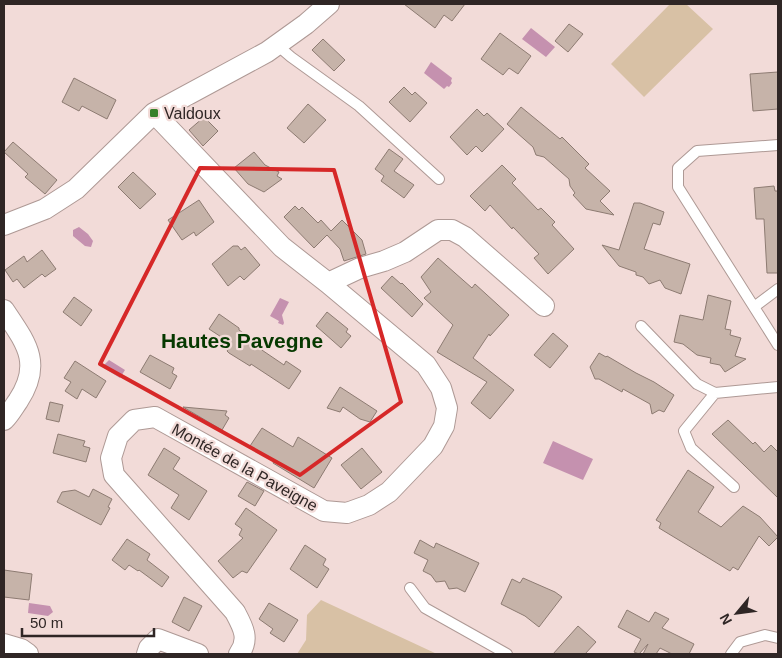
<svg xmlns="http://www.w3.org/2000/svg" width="782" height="658" font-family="Arial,sans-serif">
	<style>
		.green { fill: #d8c1a5 }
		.water { fill: #c591af }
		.building { fill: #c6b3a9; stroke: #8d7b72 }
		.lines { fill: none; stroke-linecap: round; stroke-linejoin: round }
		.service-casing { stroke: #ae9995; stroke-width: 12 }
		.minor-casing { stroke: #ae9995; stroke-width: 22 }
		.service { stroke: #fff; stroke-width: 10 }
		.minor { stroke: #fff; stroke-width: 20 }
		.marked { fill: none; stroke: #d62828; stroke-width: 4; stroke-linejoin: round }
		.poi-dot { fill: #368129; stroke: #f2dbd8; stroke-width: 2 }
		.labels { text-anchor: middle; stroke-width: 4.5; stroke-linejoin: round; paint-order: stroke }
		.poi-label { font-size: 16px; fill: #2f2625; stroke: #f2dbd8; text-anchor: start }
		.street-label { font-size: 16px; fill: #2f2625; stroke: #f2dbd8 }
		.district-label { font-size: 21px; font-weight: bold; fill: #063900; stroke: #f2dbd8 }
	</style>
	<rect width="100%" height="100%" fill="#f2dbd8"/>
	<path class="green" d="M670,4h16l27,25 -69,68 -33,-33z
		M321,600l116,54h-140l9,-14 1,-25z"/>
	<path class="water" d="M531,28l24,19 -9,10 -24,-18z
		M431,62l21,16 -1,3 1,2 -3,4 -2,-1 -3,3 -20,-16z
		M79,227l9,7 5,7 -2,6 -6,-1 -12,-10v-6z
		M280,298l9,4 -7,13 2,8 -1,2 -5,-2 1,-2 -9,-5z
		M109,360l16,10 -5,8 -16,-10 1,-4z
		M553,441l40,18 -10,21 -40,-17z
		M29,603l21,3 3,6 -5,4 -20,-3z"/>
	<path class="building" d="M404,4h61l-13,17 -8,-6 -9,13z
		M569,24l14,10 -15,18 -13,-11z
		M500,33l31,23 -13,18 -9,-6 -6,7 -22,-16z
		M323,39l22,21 -11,11 -22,-21z
		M778,72v37l-25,2 -3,-37z
		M74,78l42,22 -9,19 -25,-13 -3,5 -17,-9z
		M404,87l8,8 3,-3 12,11 -17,19 -21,-20z
		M308,104l18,16 -22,23 -17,-15z
		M521,107l39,32 2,-2 27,27 -4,4 25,23 -10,10 14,14 -28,-6 -13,-14 2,-2 -5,-7 -1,-7 -25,-22 -8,-2 -3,-8 -26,-23z
		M477,109l7,7 3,-3 17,16 -22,23 -6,-6 -9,9 -17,-18z
		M204,117l14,14 -15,15 -14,-16z
		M13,142l44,38 -12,14 -20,-17 3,-3 -24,-22z
		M389,149l14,10 -9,12 20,14 -10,13 -23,-17 3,-5 -9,-7z
		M254,152l11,13 14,7 -2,4 5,3 -18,13 -16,-8 -14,-16z
		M502,165l14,14 -4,4 26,27 3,-2 14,14 -3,3 22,24 -26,25 -14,-16 5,-4 -26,-27 -1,2 -22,-24 -5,6 -15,-15z
		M133,172l23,22 -16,15 -22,-22z
		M774,186l1,5h3v82h-11l-3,-54h-8l-2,-31z
		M199,200l15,22 -18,14 -2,-4 -12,8 -14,-20z
		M634,203h6l24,9 -4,13 -7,-2 -9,26 46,15 -9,30 -16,-6 -5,-8 -11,4 -6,-7 -7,-2v-3l-17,-6 -17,-21 17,5z
		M295,206l4,4 3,-3 16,16 3,-3 10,11 11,-11 20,20 4,14 -22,7 -4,-12 -13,-14 -13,13 -30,-31z
		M233,246h5l3,4 4,-3 15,18 -16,15 -4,-4 -12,10 -16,-22z
		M42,250l14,19 -11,8 -3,-3 -18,14 -7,-9 -4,3 -8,-12 19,-14 3,6z
		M438,258l34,30 3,-4 34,31 -19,21 -1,-2 -16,24 41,32 -24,29 -19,-16 16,-21 -50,-30 16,-27 -29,-27 7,-6 -10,-15z
		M392,276l9,8 1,-1 21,21 -11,13 -31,-29z
		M708,295l23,6 -6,28 6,1 -1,5 11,3 -6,18 11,3 -21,13 -5,-7 -10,-2 1,-5 -14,-3 -14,-11 -9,-2 6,-27 23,5z
		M74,297l18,13 -11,16 -18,-14z
		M327,312l21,17 -2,3 5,4 -10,12 -25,-22z
		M219,314l20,14v2l13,9 -2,3 34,23 2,-4 15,10 -12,18 -38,-25 -1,2 -21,-13 -2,-2 5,-7 -23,-15z
		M553,333l15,13 -18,22 -16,-13z
		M599,353l7,4 1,-1 29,17 18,9 20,13 -10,17 -5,-2 -7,4 -2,-10 -27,-15 -1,3 -23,-13h-4l-5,-12z
		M150,355l24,13 -2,5 5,3 -7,13 -30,-17z
		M75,361l31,20 -10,17 -14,-9 -5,10 -12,-8 6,-9 -7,-4z
		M340,387l37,24 -7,11 -10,-3 -17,-12 -3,5 -13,-4z
		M50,402l13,3 -4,17 -13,-3z
		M183,407l44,4 -2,4 4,3 -7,12z
		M728,420l25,24 2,-2 9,10 7,-7 7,7v46l-66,-64z
		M262,428l31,19 5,-10 34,21 -18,30 -41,-25 1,-2 -24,-15z
		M58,434l27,7 -2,5 7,2 -4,14 -33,-9z
		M164,448l16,10 -7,11 34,22 -18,29 -18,-12 8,-13 -31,-20z
		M362,448l20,24 -21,17 -20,-24z
		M688,470l26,17 -16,25 23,15 22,-21 17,11 18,20 -9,9 -10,-10 -21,34 -5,-3 -3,4 -71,-43 2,-5 -5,-3z
		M247,482l17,9 -9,15 -17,-10z
		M93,489l19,10 -4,8 2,1 -9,17 -44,-23 5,-10 13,-2 14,7z
		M246,508l31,22 -30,43 -5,-2 -9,7 -15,-17 25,-23 -4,-3 3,-6 -7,-5z
		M127,539l23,15 -3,6 22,17 -7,10 -23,-17 -1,1 -9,-6 -4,5 -13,-10z
		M420,540l14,8 2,-5 43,20 -14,29 -8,-4 -8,1 -4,-8 -9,1 -5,-7 -8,-4 5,-11 -14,-7z
		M305,545l21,14 -3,6 6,4 -12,19 -27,-19z
		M4,570l28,4 -3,26 -25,-3z
		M523,578l32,14 7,5 -23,30 -14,-11 -24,-12 11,-25 8,4z
		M184,597l18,9 -13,25 -17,-9z
		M269,603l29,17 -14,22 -14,-9 3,-4 -14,-10z
		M627,610l22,12 6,-10 14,7 -7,9 32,16 -5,10h-17l-12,-6 -4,6h-13l5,-10 -9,10 -5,-2 7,-13 -23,-12z
		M578,626l18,16 -11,12h-32z"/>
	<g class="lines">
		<defs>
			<path id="service" d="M277,45l14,12 68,49 80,73
				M778,145l-81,6 -19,17v19l100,158
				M754,307l24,-18
				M641,326l56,58 18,9
				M734,487l-43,-39 -7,-17 31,-38 63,-6
				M410,588l15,20 82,46
				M731,654l9,-12 25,-7 13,3"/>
			<path id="minor" d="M154,113l128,134 46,36 98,82 15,23 6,20 -3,18 -11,20 -44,46 -20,13 -22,8 -23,-2 -169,-94 -21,3 -16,16 -7,22 3,17 121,137c8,15 15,27 4,42
				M4,225l41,-16 31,-20 78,-76 113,-61 39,-28 23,-20
				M328,283l32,-15 24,-7 21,-9 33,-22h14l13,7 79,69
				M4,310c22,33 39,53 14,91 -5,7 -8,13 -14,19
				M4,644l17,5 7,5
				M147,654l2,-6 9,-9 40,15"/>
		</defs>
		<use href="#service" class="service-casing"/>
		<use href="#minor" class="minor-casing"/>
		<use href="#service" class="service"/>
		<use href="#minor" class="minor"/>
	</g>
	<path class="marked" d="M200,168l134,2 67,232 -101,73 -200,-111z"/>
	<rect class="poi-dot" x="149" y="108" width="10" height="10" rx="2.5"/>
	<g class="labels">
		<g class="poi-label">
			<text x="164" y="119">Valdoux</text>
		</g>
		<g class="street-label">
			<text transform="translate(245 467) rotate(29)" y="6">Montée de la Paveigne</text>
		</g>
		<g class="district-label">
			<text x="242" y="348">Hautes Pavegne</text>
		</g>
	</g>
	<rect width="782" height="658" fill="none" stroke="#2f2625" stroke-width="10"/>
	<g transform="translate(737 613) rotate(241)" stroke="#f2dbd8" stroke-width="4" paint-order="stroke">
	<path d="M0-4L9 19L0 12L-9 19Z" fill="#2f2625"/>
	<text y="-8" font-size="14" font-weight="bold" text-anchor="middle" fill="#2f2625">N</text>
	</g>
	<path d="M22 628v8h132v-8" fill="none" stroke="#2f2625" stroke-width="2.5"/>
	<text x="30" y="628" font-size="15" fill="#2f2625" stroke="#f2dbd8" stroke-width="4" paint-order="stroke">50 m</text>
</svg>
